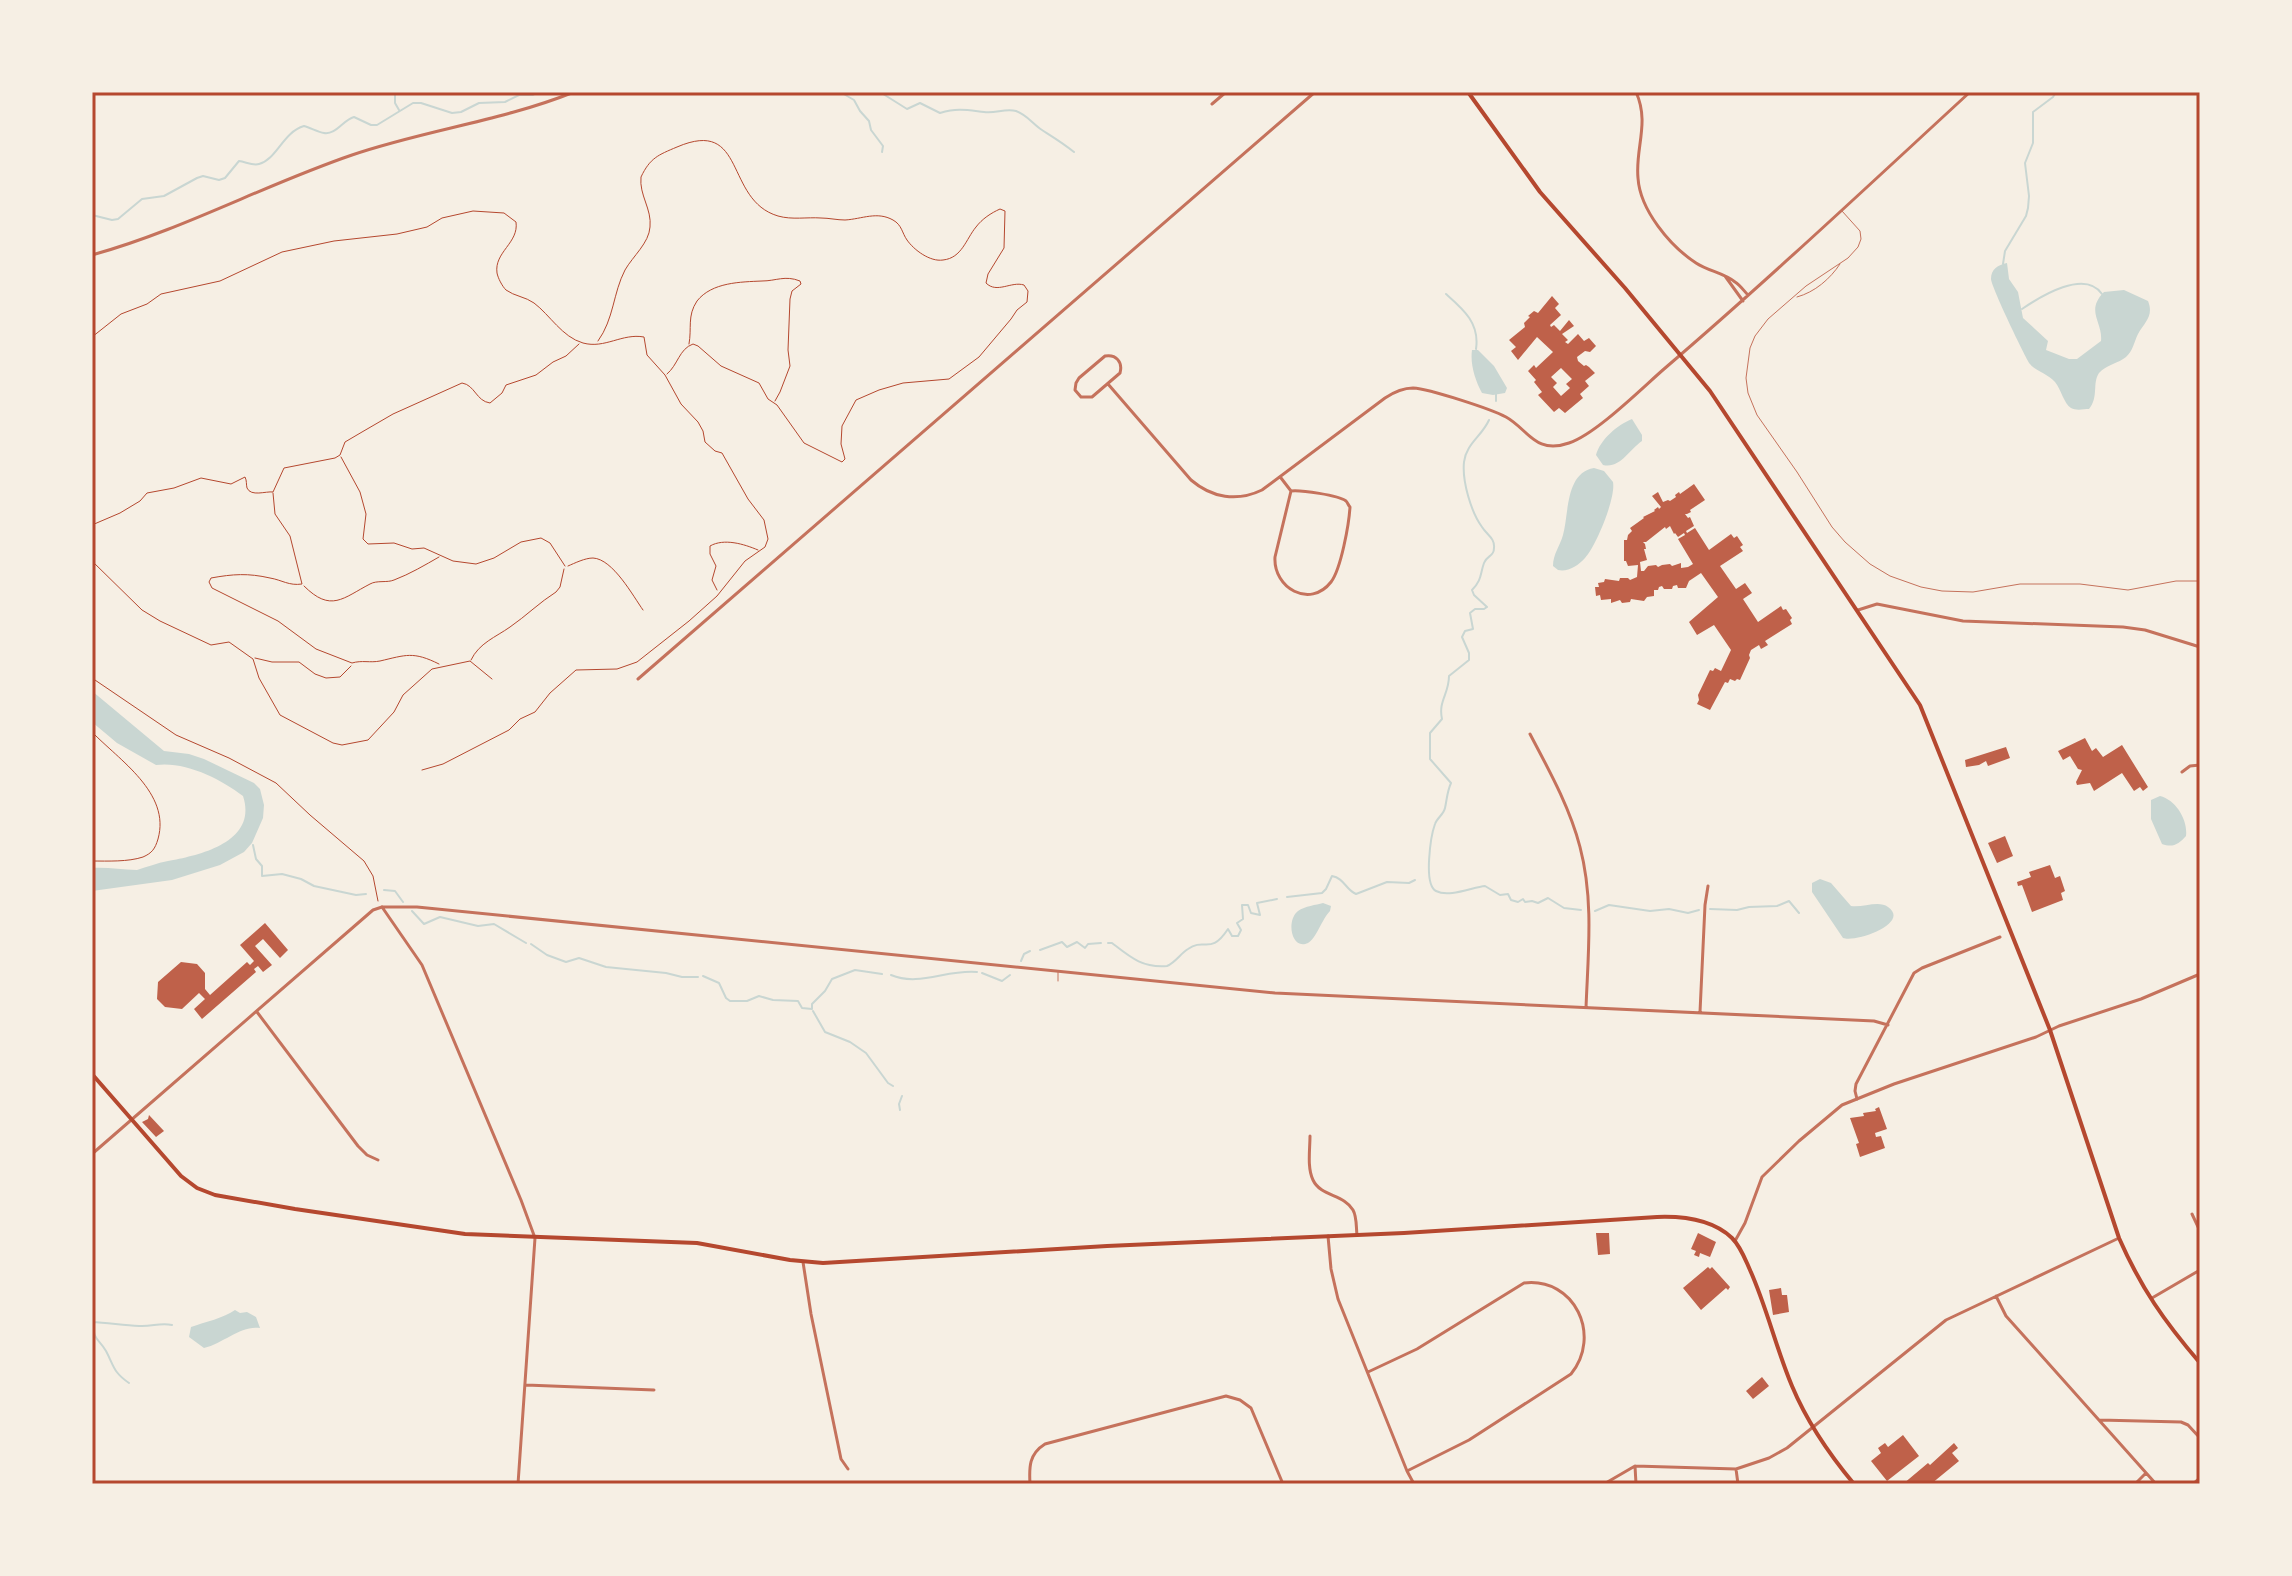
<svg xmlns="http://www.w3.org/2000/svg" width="2292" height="1576" font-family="'Public Sans',sans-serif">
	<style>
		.water { fill: #c9d6d2 }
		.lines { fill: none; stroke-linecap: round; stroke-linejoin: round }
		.stream { stroke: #c9d6d2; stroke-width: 2 }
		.building { fill: #bf614a; fill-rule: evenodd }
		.path { stroke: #b5482f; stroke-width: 1 }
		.service { stroke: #c5725c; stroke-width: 1 }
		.minor { stroke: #c5725c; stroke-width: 3 }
		.tertiary { stroke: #c5725c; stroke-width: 3 }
		.primary { stroke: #b5482f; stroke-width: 4 }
		.neatline { fill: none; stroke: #b5482f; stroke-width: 3 }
	</style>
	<rect width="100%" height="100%" fill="#f6efe4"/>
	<path class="water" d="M2007,263l2,16 9,13 5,26 25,23 -2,9 23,9h8l24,-18c2,-19 -16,-30 3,-49l20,-2 24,11c6,15 -3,21 -10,33 -4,8 -5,17 -12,23 -7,6 -20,8 -27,16 -7,10 0,24 -10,36 -5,0 -13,2 -18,-1 -7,-4 -10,-19 -16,-26 -7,-8 -21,-12 -25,-18 -5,-7 -39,-78 -39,-85 0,-10 7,-14 16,-16z
		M1472,350h6l16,16 13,22 -2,5 -12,2 -11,-2c-7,-13 -12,-29 -10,-43z
		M1632,419l10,16v6c-13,9 -22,28 -39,24l-7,-10c4,-15 21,-30 36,-36z
		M1594,468l10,3 9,11c3,16 -17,64 -28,76 -7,8 -17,14 -27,12l-5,-4c0,-12 7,-20 10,-31 6,-21 2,-62 31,-67z
		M92,691l72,60 25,3 15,5 50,24 6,6 4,16 -1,13 -11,25 -8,9 -24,13 -48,15 -80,11v-23c16,-1 29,2 45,2 10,-3 20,-7 31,-9 32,-6 90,-19 75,-65 -22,-17 -58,-35 -87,-31l-39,-22 -25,-21z
		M2160,796c16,4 28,24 26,40 -7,8 -13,12 -24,8l-11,-25v-19z
		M1820,879l11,4 20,23c11,2 28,-6 37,1 23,16 -32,36 -45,31l-31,-46v-9z
		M1323,903l8,3 -1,5c-8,8 -14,28 -22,32 -17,8 -22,-23 -10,-32 7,-5 18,-6 25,-8z
		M235,1310l5,3 7,-1 9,5 4,11c-19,-3 -36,15 -56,20l-15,-11 2,-10c14,-5 33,-9 44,-17z"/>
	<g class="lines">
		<path class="stream" d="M395,92v11l4,7
			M833,92h12
			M880,92l27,17 13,-6 20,10c18,-5 26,-3 44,-1 11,2 21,-4 32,-1 11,4 17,13 26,19 11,7 21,13 32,22
			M842,93l12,7 6,11 9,10 2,9 12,16 -1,6
			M92,215l20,5 6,-1 24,-20 22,-3 33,-18 6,-2 16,4 6,-2 14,-17c7,1 14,5 20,3 18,-5 24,-32 45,-38 7,2 14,6 20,7 12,2 19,-13 30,-16l17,8h6l36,-22h8l31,10 9,-1 18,-9 26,-1 14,-7h14l5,-3
			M2003,264l2,-13 21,-35 2,-8 1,-12 -4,-33 8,-20v-31l20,-15 3,-5
			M1446,294c17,15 34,29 30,55
			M2022,309c19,-13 63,-40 80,-15
			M1496,401v-7
			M1489,420c-7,16 -23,24 -25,42 -2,19 7,50 18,65 5,8 13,11 12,21 0,9 -7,7 -10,15 -4,11 -2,17 -12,27l2,5 13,12 -3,2h-9l-5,4 3,16 -8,2 -3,6 7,16v7l-20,16c0,18 -11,25 -7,43l-12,14v26l21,24c-4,9 -4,16 -6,25 -1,6 -8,10 -10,16 -4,11 -12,60 1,67 13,7 37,-4 49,-5l15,9 8,-1 3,6 7,2 5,-3 2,3 7,-1 6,2 10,-5 16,10 17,2
			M253,845l3,14 6,7v10l20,-2 19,5 13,7 42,9 10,-1
			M384,890l11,1 8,11
			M1287,897l35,-4 4,-4 6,-13c12,2 14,14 24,18l31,-12 22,1 6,-3
			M1710,909l27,1 12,-3 28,-1 12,-5 10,12
			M412,911l12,13 16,-7 38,9 16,-2 32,19
			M1595,911l14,-6 41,6 19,-2 19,4 11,-3
			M1108,943h4c18,14 30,25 55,23 9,-4 13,-12 21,-17 17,-12 22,7 40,-20l4,7h6l3,-6 -4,-7 6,-4 -1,-14h6l3,8 9,2 -3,-12 20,-4
			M531,944l16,11 19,7 13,-4 27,9 60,6 16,4h16
			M1040,950l22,-8 5,5 10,-5 8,6 3,-4 13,-1
			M1021,961l3,-7 6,-3
			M982,973l20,8 8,-6
			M891,975c28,12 56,-6 86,-3
			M703,976l16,7 7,15 4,3h17l12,-5 14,4 25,1 4,7 10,1v-5l13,-13 7,-12 23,-9 27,4
			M813,1011l12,21 25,10 16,11 22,30 5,3
			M900,1110l-1,-6 3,-8
			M92,1322c16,1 31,3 47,4 13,1 21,-4 33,-1
			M92,1322c3,21 5,14 14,29 8,15 7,21 23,32"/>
	</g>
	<path class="building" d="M1552,296l7,8 -4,4 6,7 -11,10 1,2 3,-2 6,6 9,-11 5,6 -12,8 6,6 -3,2 3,2 10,-10 6,7 5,-3 7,8 -6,6 -5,-1 -8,6 1,4 6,5 2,-1 3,2 6,6 -10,8 4,5 -9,8 3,4 -18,15 -6,-5 -5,4 -16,-17 4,-3 -8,-10 2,-2 -8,-9 6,-6 2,3 17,-16 -16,-15 -19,23 -7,-9 5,-4 -7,-7 16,-13 -1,-4 6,-6 -2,-1 6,-5 4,2zM1561,368l11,11 -6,5 4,4 -9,8 -8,-9 4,-4 -6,-6z
		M1694,484l11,16 -15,10 1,2 -4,2h-2l3,4 2,-1 4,9 -8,5 1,2 8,-5 14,22 22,-16 3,4 3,-2 6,9 -3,2 3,4 -23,15 16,23 9,-6 7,10 -9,6 15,23 23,-16 2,4 3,-1 6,9 -2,2 2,4 -27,17 3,4 -7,4 -2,-4 -8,5 -2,5 1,3 -10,22 -3,-1 -2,2 -5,-2 -2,4 -3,-1 -15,28 -13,-6 2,-4 -1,-5 12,-25 3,1 2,-3 6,3 10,-21 -17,-25 -17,10 -8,-13 29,-25 -17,-24 -12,8 -3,7h-8l-1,-3 -4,1 -1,3h-8l-2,-3 -3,1 -1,3h-4v6l-7,1 -3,4 -13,-2 -1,3 -8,1 -2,-3 -9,3v-4l-10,1 -1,-5 -4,1 -1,-9h4l-1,-4 6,-1 1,-3 14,2 1,-3h8l2,2 7,-3 1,-12 -10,1 -2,-5h-2v-21h3l1,-5 4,-4 -2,-3 14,-10 -1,-1 12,-6 -1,-1 4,-3 1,2 2,-2 -9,-11 6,-4 5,10 5,-2 2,1 6,-4 -1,-2 4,-3 1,2zM1670,526l4,8 1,-1 3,4 6,-4 1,2 -7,4 15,25 -5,3 -7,1v-5l-9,3 -2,-2 -8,1 -4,2 -2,-2 -8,1 -4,5h-3l-1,-9 7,-2 -3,-11h2l-1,-5 -2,-2h3l19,-15 1,2z
		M2085,738l7,13 4,-3 7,9 19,-12 26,42 -5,4 -3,-4 -6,4 -12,-18 -28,18 -4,-8 -13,2 -1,-3 6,-12 -4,-1 -8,-13 -7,4 -5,-9z
		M2006,747l4,11 -22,8 -2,-5 -7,4 -13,2 -1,-7z
		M2005,836l8,20 -16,7 -9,-20z
		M2050,865l5,13 5,-2 5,15 -4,2 2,7 -31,12 -10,-27 -4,1 -1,-4 14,-5 -2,-5z
		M265,923l23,27 -8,8 -17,-19 -8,7 17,19 -9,7 -5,-6 -4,3 2,3 -54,47 -8,-10 11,-10 -6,-6 -17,16 -17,-2 -8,-8 1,-17 23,-20 16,2 8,9v16l5,6 37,-33 3,3 4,-4 -14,-16z
		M1879,1107l8,22 -12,4 1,4 5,-1 4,12 -25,9 -4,-13 3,-1 -9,-25 14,-2 -1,-3 13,-2 -1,-2z
		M149,1115l15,16 -8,6 -14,-15 6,-3z
		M1596,1233h13l1,21 -12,1z
		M1698,1233l18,9 -6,15 -10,-4 -1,4 -5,-2 2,-4 -5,-2z
		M1708,1267l2,2 2,-2 18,20 -2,3 -2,-2 -25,22 -18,-22z
		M1781,1288l1,7h5l2,17 -16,3 -4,-25z
		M1762,1377l7,9 -16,13 -7,-8z
		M1903,1435l16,21 -32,25 -16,-20 10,-8 -3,-5 7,-5 3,4z
		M1954,1443l4,5 -6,5 7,8 -28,23h-28l25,-21 2,2z"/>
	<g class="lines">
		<path class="path" d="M92,337l29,-23 26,-10 14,-10 59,-13 62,-29 52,-11 63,-7 30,-7 15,-9 31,-7 31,2 12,9c3,21 -22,30 -19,51 1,5 5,13 9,17 8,6 20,7 28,13 16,12 28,34 49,40 22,6 39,-10 61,-6l3,18 18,20 16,29 17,18 5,9 2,11 10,9 7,2 26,46 16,21 4,19 -3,8 -20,14 -28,35 -28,25 -52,41 -20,7 -41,1 -26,23 -15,19 -15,7 -11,11 -66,34 -21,6
			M598,341c16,-22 15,-48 27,-71 8,-14 24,-27 25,-43 2,-18 -11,-32 -9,-50 9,-19 17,-22 36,-30 70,-30 47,53 101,69 14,4 29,1 43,2 8,0 16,2 24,2 17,-1 32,-9 48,0 9,5 9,13 14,20 7,10 23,22 36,20 19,-2 23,-21 33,-33 6,-8 15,-14 24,-18l5,2 -1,37 -16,26 -2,9c11,11 25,-2 38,2l4,6 -1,11 -10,8 -6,9 -32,38 -30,22 -46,4 -24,7 -23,10 -14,26 -1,18 4,15 -3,3 -38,-19 -27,-38 -9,-6 -9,-16 -38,-17 -23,-20 -5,-2c-14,5 -15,21 -26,30
			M689,344c3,-16 -2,-28 8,-43 15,-19 44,-19 65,-20 14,0 23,-6 38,0l1,3 -9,7 -2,8 -2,51 2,16 -10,26 -5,9
			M341,457l19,35 6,22 -3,25 5,5 26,-1 18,6 12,-1 29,13 23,3 18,-6 27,-16 20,-4 9,5 15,23
			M273,493l2,21 15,22 12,48c-13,2 -20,-4 -32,-6 -22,-5 -37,-4 -59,0l-2,4 3,6 66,33 38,28 36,14c10,-3 18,0 28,-2 26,-6 33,-10 59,3
			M92,525l28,-12 20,-12 7,-8 27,-5 27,-10 30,6 14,-7c2,4 1,7 2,11 4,9 19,3 26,4l11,-24 51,-10 5,-3 5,-13 17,-10 31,-18 69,-31c13,2 14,18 28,20l12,-10 4,-8 30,-10 17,-13 13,-6 13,-12
			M92,561l50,49 18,11 51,24 18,-3 24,17 6,19 21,37 53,28 9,2 26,-5 26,-28 9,-17 29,-26 38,-8 22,18
			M568,566c7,-3 17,-8 25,-8 20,1 40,38 50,52
			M304,586c27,27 39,12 66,-2 7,-4 17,-1 24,-4 16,-6 31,-15 45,-23
			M717,590l-5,-10 4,-14 -6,-12v-8c14,-8 34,-2 48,4
			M255,658l17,4h27l16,12 11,4 14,-1 11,-11
			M471,660c8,-17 25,-23 39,-33 16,-11 30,-25 46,-35l4,-5 4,-18
			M92,678l84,57 53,23 47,25 34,32 54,46 9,15 5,25
			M92,732c27,28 79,61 66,107 -3,10 -6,14 -15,18 -15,5 -35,4 -51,4"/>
		<path class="service" d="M1842,211l18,20 1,8 -3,8 -10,11 -42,28 -38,33 -13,17 -5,12 -4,30 2,15 9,22 40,57 35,55 13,15 25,22 20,12 31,11 21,4 31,1 47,-8h60l48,6 48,-9h24
			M1797,297c18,-5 33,-18 43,-33
			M1058,981v-9"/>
		<path class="minor" d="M1636,92c14,31 -1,56 2,86 2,32 32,68 58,85 12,8 28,10 39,19 5,3 9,9 13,13
			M1212,104l14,-12
			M1725,276l18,25
			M1105,356c11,-2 18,6 15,17l-28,24h-11l-6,-7 1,-7 3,-5z
			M1108,384l83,96c21,18 46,22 71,10l123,-92c9,-6 18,-10 28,-10 17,1 78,21 93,29 22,12 29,38 63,26 27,-9 72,-54 95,-74 105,-90 205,-184 306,-277
			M1281,478l10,13
			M1291,491c10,-1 47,4 55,10 2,2 2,4 4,6 -1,17 -9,62 -19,75 -21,27 -58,6 -56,-25z
			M638,679l677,-587
			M1530,734c19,36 40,74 50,113 14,53 8,107 6,161
			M2182,772l8,-6 10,-1
			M382,907h35l858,86 599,28 14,4
			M382,907l40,58 99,235 14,38 -17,246
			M257,1012l101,134 9,9 11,5
			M1700,1012l5,-107 3,-19
			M1857,1099l-2,-8 1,-7 58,-111 8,-5 78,-31
			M1310,1136c0,13 -3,32 3,44 8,17 31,14 40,30 4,7 3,17 4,25
			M2192,1214l8,17
			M1328,1236l3,33 7,30 69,172 7,13
			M803,1262l8,52 30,145 7,10
			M1996,1296l10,20 150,168
			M2152,1298l48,-28
			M1368,1372l49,-23 107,-66c51,-6 78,53 47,91l-102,66 -62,31
			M526,1385l128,5
			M2099,1420l82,2 7,3 12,13
			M1635,1466l1,18
			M1736,1469l2,15
			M1030,1484c-1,-17 -1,-30 15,-40l181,-48 14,4 11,8 32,76
			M1604,1484l31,-18 101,3 33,-11 18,-10 159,-128 173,-82
			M2135,1484l11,-11
			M2193,1484l7,-6"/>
		<path class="tertiary" d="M92,255c90,-25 172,-70 260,-100 73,-25 150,-34 222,-63
			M1858,610l19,-6 86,17 160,6 22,3 55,17
			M92,1154l281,-244 9,-3
			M1735,1241l10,-18 17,-46 37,-36 43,-36 52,-21 142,-47 23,-11 82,-27 59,-25"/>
		<path class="primary" d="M1468,92l72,100 85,96 85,103 210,314 130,325 69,208c22,50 45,83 81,125
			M92,1074l89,102 16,12 18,7 80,14 170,25 232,9 93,17 33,3 284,-17 297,-13 253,-16c26,-1 56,3 75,21 9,9 13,21 18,32 17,38 26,78 42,116 15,36 37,68 62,98"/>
	</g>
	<rect width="2292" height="1576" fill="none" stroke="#f6efe4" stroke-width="188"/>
	<rect x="94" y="94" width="2104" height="1388" class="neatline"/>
</svg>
